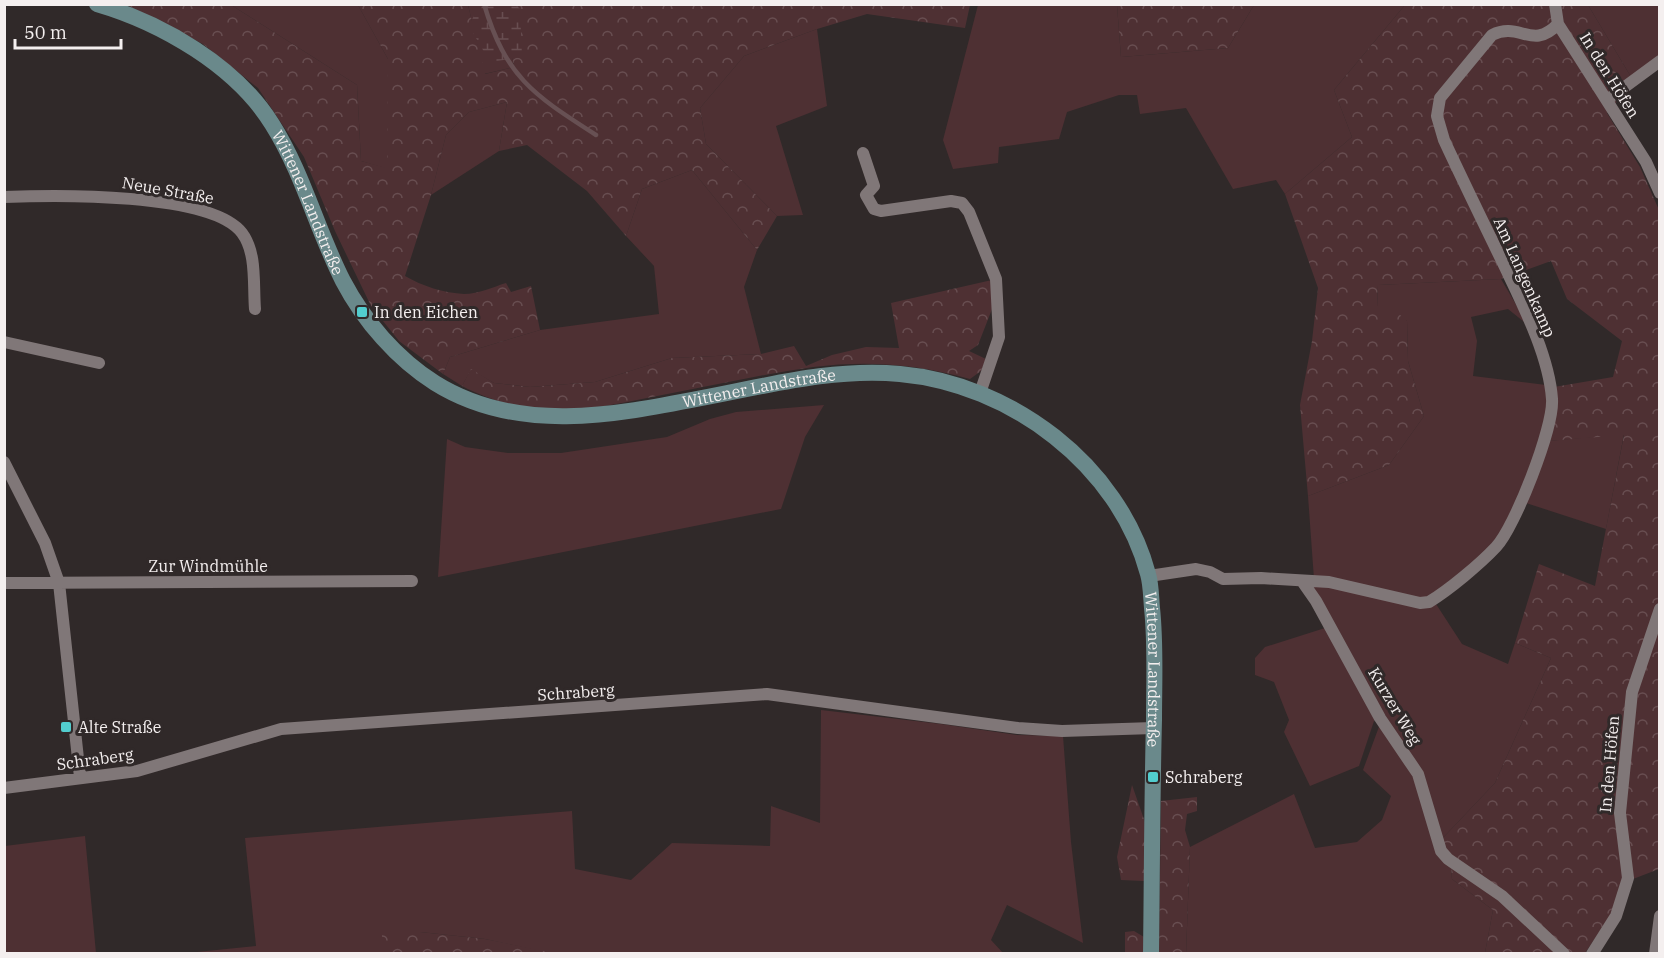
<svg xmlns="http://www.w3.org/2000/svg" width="1664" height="958" font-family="'IBM Plex Serif',serif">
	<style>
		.grass { fill: #4e3033 }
		.forest { fill: url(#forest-crowns) }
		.wetland { fill: url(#wetland-marsh) }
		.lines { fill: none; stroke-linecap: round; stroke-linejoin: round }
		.stream { stroke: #675053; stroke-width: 4.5 }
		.minor { stroke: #807778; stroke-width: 12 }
		.secondary { stroke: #6a898b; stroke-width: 16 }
		.poi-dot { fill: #52cdce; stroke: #302929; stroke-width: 2 }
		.labels { text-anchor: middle; stroke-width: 6; stroke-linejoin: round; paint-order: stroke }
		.street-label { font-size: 16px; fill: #f4efef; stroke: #302929 }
		.poi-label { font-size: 16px; fill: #f4efef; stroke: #302929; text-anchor: start }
	</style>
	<defs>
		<pattern id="forest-crowns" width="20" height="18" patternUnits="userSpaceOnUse" patternTransform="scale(1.5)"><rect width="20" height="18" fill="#4e3033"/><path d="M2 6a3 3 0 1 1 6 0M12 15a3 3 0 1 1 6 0" fill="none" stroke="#684e51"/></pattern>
		<pattern id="wetland-marsh" width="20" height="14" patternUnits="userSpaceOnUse" patternTransform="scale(1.5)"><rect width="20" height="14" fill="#4e3033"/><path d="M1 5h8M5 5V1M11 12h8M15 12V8" fill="none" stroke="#684e51"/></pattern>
	</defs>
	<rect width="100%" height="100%" fill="#302929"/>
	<path class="grass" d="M231,5h127l30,54v110l-27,-8 -4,-76z
		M468,5h36l10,62 -30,7z
		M978,5h139l4,52 107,-9 26,-43h151l-71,85 18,47 -67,57 -9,-14 -43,9 -47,-81 -46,6 -3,-19h-18l-52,17 -8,27 -60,8 -1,16 -45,6 -10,-29z
		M1588,5h71v55l-25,22z
		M817,29l10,77 -51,20 27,89 -26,1 -71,-72 -6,-36 44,-52z
		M507,102l-8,49 -68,44 15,-60 23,-23z
		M692,170l65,80 -13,37 17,67 -89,4 -77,24 -65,5 -36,-4 -23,-13 -9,16 -19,-12 7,-17 90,-27 119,-16 -5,-48 -28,-30 16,-47z
		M1501,279l27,46 -20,-16 -37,8 6,24 -4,35 73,9c1,6 3,12 3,18 -2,31 -36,118 -57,141 -16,19 -39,35 -58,52l-13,2 -107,-19 -6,-83 81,-31 35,-49 -16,-55 -1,-40 -30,-14 1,-22z
		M824,405l-19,32 -24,72 -343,68 9,-138 18,8 43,6h53l106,-16 43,-18 26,-7z
		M1624,434l-18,95 -80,-26 22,-62z
		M1311,585l125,19 26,40 46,20 7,-21 36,15 -56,125 -54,57 -20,-69 -38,-57z
		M1325,628l50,90 -16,48 -49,20 -26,-54 5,-12 -15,-38 -19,-7v-17l10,-11z
		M821,710l120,14 76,11 46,1 8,106 12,101 -76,-38 -16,35 12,13 -449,1 -69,-15 -65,-7h-38v21l-205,1 79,-8 -11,-108 327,-27 3,58 56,11 41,-37 98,3 1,-40 49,17z
		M1380,724l34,50 37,92 1,13 41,31 -8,43 -299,1 4,-107 104,-53 21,54 42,-6 25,-22 9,-24 -28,-26z
		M85,836l11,117h-91v-107z"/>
	<path class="forest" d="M127,5h104l126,80 4,76 26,7 1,-109 -30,-54h110l17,69 29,-7 -10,-62h466l-5,23 -98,-14 -50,15 -73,27 -44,52 6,36 71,72 -20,34 -65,-80 -50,19 -16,47 -39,-45 -60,-46 -28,6 8,-49 -38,10 -23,23 -15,60 -26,81c17,10 39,17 59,18 15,0 29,-7 42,-11l5,9 20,-6 9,44 -90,27 -7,17 -44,-33 -28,-35 -36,-75 -31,-74 -46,-69 -55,-44z
		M1117,5v-1l137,1 -26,43 -107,9z
		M1405,5h183l46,77 -27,31 33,54 19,43v659l-26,10 -22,36 -26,38h-100l8,-43 -41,-31 -1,-13 -10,-26 54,-57 56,-125 -36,-15 24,-79 56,22 29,-151 -76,6 6,-54 59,-10 9,-36 -55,-42 -16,-38 -50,18 -123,6 -1,21 15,2 15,13 1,40 16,55 -35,49 -81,31 -8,-91 12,-64 6,-53 -33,-94 67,-57 -18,-47z
		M992,280l2,24 -16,41 -9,6 17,8 -5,12 -11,8c-52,-15 -104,-19 -157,-12 -56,8 -111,21 -166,31 -34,7 -68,14 -103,12 -27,-1 -59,-12 -82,-24l9,-17 23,14 36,4 65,-5 77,-24 89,-4 33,-8 12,20 26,-11 34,-8 33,1 -8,-45z
		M1132,785l14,40 -2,56 -23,-1 -4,-23z
		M1197,797v14l-10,3 -2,16 5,17 -4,106 -27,1 2,-153z
		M1134,931l10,6v16h-19v-21z
		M382,932h38l65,7 69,14h-172z"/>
	<path class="wetland" d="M479,5h37l4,4 2,48 -32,5 -21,-36z"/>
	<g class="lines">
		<path class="stream" d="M484,4c22,74 50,91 112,131"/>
		<path class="minor" d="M1555,4l3,20 88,138 14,31
			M1607,100l53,-39
			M863,153l11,33 -8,9 8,14 7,2 70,-10 11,2 7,9 27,67 3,58 -19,56
			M4,197c50,-2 207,-5 238,36 15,20 11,51 13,76
			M4,342l95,21
			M4,462l41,81 14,40 21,194
			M1149,576l47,-7 14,3 13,7 38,-1 68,4 91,21 9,-1c20,-12 51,-38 67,-55 19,-20 58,-120 56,-148 -3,-44 -30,-96 -49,-136 -20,-41 -40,-82 -59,-123l-7,-24 3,-18 52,-63c28,-14 40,16 66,-11
			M1302,581l14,20 64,117 38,56 23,77 7,8 54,37 62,58
			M4,583l408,-2
			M4,788l133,-17 144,-42 486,-35 251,34 44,3 91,-3
			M1592,954l24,-38 12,-38 -8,-65 12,-121 28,-83
			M1655,954l5,-38"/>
		<path class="secondary" id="s1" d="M97,4c65,19 139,62 175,120 31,49 45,106 71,157 21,40 54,78 92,102 85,53 185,31 277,13 62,-12 125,-28 188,-22 111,10 219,91 248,200 3,10 3,23 4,34 4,38 2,74 2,112 -2,78 -2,156 -3,234"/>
	</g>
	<g class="poi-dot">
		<rect x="356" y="306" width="12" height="12" rx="3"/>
		<rect x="60" y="721" width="12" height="12" rx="3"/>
		<rect x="1147" y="771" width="12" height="12" rx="3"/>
	</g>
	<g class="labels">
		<g class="street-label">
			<text transform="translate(1610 75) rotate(58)" y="6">In den Höfen</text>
			<text transform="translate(168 190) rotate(10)" y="6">Neue Straße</text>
			<text dy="6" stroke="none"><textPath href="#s1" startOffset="303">Wittener Landstraße</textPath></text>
			<text transform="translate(1525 277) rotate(66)" y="6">Am Langenkamp</text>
			<text dy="6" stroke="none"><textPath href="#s1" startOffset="860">Wittener Landstraße</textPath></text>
			<text x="208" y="572">Zur Windmühle</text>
			<text dy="6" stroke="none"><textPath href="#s1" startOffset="1436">Wittener Landstraße</textPath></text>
			<text transform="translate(576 692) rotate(-4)" y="6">Schraberg</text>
			<text transform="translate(1395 706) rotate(59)" y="6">Kurzer Weg</text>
			<text transform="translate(95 759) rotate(-8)" y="6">Schraberg</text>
			<text transform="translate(1609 764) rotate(-85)" y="6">In den Höfen</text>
		</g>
		<g class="poi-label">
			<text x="374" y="318">In den Eichen</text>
			<text x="78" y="733">Alte Straße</text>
			<text x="1165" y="783">Schraberg</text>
		</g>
	</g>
	<rect width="1664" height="958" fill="none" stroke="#f4efef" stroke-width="12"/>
	<path d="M15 39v9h106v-9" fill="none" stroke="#f4efef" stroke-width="3"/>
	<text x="24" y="39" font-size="18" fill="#f4efef" stroke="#302929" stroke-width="4.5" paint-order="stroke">50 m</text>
</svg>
